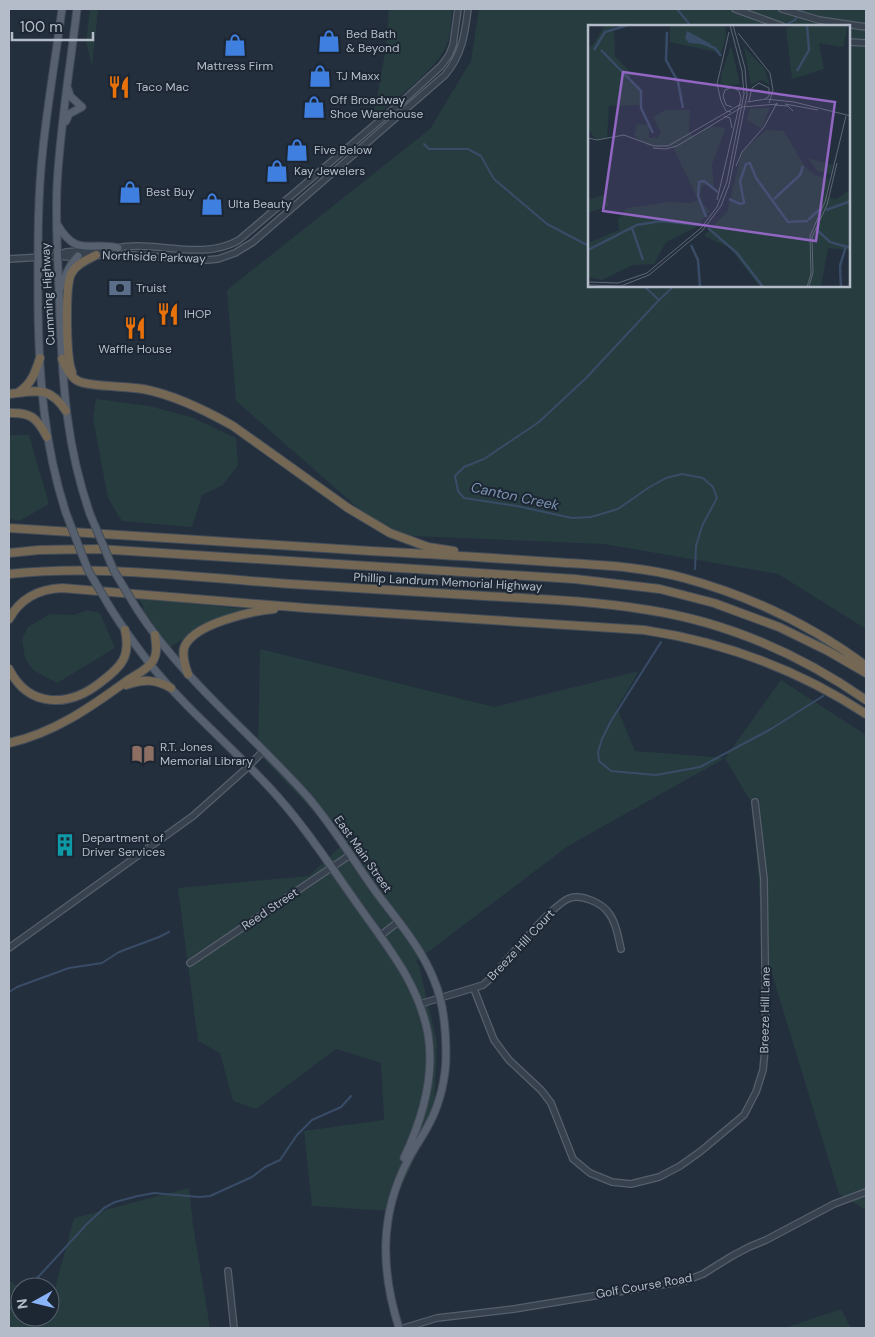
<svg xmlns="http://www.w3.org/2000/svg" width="875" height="1337" font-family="'DM Sans',sans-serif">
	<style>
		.green { fill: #263c3f; fill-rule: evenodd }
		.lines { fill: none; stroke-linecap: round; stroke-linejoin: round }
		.stream { stroke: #394c67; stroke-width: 2 }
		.minor-casing { stroke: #565f6c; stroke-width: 8 }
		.major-casing { stroke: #414a57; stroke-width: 9 }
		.highway-casing { stroke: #434c59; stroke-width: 10 }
		.minor { stroke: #38414e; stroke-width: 5.5 }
		.major { stroke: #56606e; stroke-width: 7 }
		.highway { stroke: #746855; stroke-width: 8 }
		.major-bridge-casing { stroke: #414a57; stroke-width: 9; stroke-linecap: butt }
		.major-bridge { stroke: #56606e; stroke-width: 7 }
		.labels { text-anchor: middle; stroke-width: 4; stroke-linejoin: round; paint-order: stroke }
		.poi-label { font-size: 12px; fill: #b4bcc9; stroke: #1d2633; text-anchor: start }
		.street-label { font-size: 12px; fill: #b4bcc9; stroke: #1d2633 }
		.water-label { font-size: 14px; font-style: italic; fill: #7c92b1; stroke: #1d2633 }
		.inset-river { fill: none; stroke: #394c67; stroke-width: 2.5 }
		.inset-road { fill: none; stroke: #5e6776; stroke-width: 1 }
		.view { fill: #9266c3; fill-opacity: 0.15; stroke: #9266c3; stroke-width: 2.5 }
		.inset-edge { fill: none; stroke: #b4bcc9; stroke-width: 2.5 }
	</style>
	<rect width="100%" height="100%" fill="#242f3e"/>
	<path class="green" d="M90,9h8l-6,58 -6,-26z
		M389,9h63c-1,11 -1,24 -5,35 -10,26 -52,55 -74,74l13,-70z
		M479,9h387v620l-88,-55 -174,-30 -215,-9 -153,-134 -9,-111 203,-161 41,-68zM589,26h260v260h-260z
		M96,399l53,7 42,11 45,21 2,27 -15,20 -21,10 -10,32 -70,-6 -14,-23 -15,-80z
		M9,435h20l20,69 -30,17 -10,-3z
		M139,599l108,10 -35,12 -42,26 -29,-39 3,-1z
		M87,610l13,3 15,35 -58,35 -24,-13 -8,-12 -3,-19 6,-12 22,-13 24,1z
		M260,649l234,58 145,-36 -22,37 18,43 90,7 56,-78 85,55v475l-27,-16 -76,-250 -10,-139 -28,-47 -157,88 -152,115 3,4 18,77 -3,76 -44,93 -78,-5 -8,-75 80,-11 -3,-57 -45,-14 -80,60 -23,-8 -13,-48 -22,-12 -20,-153 131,-12 35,-33 -86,-90z
		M189,1188l4,37 17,103h-201v-48l11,9v28h30v-17l3,-4 21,-78z
		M841,1309l10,19h-66z"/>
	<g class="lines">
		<path class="stream" d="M677,9l14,17
			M783,26l12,-6 7,-11
			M424,144l5,5h39l13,7 13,23 53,45 42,22
			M644,286l15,14
			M674,286l-15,14 -73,78 -47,44 -55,37 -20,8 -9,9 3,15 6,7 53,8 55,12 19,-1 27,-8 30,-21 18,-10 16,-4 21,4 10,9 4,11 -15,28 -6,20 -1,23
			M661,642l-50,79 -9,18 -4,13 1,9 12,10 45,4 44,-8 71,-38 52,-33
			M9,992l8,-5 52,-19 33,-5 17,-11 40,-15 10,-5
			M29,1287l57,-62 18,-17 11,-6 23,-6 16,-3 45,4 11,-1 42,-19 13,-10 15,-7 17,-25 15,-15 29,-13 10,-11
			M9,1310l11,-14"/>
		<defs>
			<path id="minor" d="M735,9l47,17
				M782,9l37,11 47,7
				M849,42l17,1
				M114,248c7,-1 15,-2 23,-2 34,0 71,12 102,-6l166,-141 36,-33 8,-11 4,-10 5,-36
				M59,255l7,-3 38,-3
				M9,259l49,-3 11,1 50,-3 88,6 11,-1 17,-6 18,-11 192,-167c17,-20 20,-41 23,-66
				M380,936l18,-14
				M9,948l184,-132 56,-50 14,-15
				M190,963l160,-108
				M474,989l20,51 15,20 32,30 10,13 22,56 17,14 22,9 19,2 28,-7 21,-11 21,-15 43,-36 12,-23 7,-22 3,-32 -2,-159 -9,-77
				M420,1004l63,-19 8,-7c15,-16 61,-74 79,-80 12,-4 31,5 38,14 8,10 10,24 13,37
				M228,1271l6,57
				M404,1328l33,-10 77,-9 171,-28 18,-7 29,-18 17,-9 17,-7 68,-36 32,-12"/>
			<path id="major" d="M62,9c-6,46 -14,92 -19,139 -6,52 -5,107 -5,159 1,70 6,139 28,206
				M77,9c-7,59 -17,118 -20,177 -2,45 2,89 3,133 3,70 7,129 30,195
				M66,121l3,-7 13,-7 -12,-11 -2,-7
				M57,224c20,34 31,17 61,24
				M61,287c5,-12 8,-22 17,-31
				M111,609c12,19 25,37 39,55 35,44 80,81 118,122 36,38 65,84 95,126 28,39 56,74 65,122 7,42 -6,86 -24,124
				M137,609c46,71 114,124 170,187 26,30 46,64 69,96 21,28 45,55 58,88 10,23 12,50 12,75 0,22 -6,49 -17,69 -6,12 -15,24 -21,36 -29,55 -27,111 -9,168"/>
			<path id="highway" d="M62,359c4,8 8,18 16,22 11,6 50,5 65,8 32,6 62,21 90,37l115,82 42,25 38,14 26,4
				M72,372c-6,-13 -7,-85 -1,-98 5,-10 16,-14 25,-19
				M19,392c13,-9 16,-19 21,-34
				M9,394c27,-3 40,-9 57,17
				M9,413c22,-1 28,5 38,24
				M9,528c121,8 241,15 362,23 60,3 121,7 181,11 44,3 89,4 132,16 66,18 127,47 182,88
				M9,553l30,-3 59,-1 477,30 85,10 54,14 65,24 49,24 38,22
				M9,574c93,-10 189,4 282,10 65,4 129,8 194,12 54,3 109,5 163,14 78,12 153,45 218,90
				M9,619c11,-20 30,-30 53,-31l244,20 338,22c79,12 155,40 222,84
				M9,669c20,40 61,38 92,13 20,-15 30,-25 24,-52
				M188,674c-3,-8 -6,-17 -4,-26 8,-24 68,-37 90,-39
				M126,685c18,-6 29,-6 45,3
				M9,743c45,-10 82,-36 119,-63 8,-5 20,-11 25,-19 5,-9 3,-16 2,-26"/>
		</defs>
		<use href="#minor" class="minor-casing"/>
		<use href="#major" class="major-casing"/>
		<use href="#highway" class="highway-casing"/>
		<use href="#minor" class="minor"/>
		<use href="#major" class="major"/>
		<use href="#highway" class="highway"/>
		<defs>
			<path id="major-bridge" d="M66,513l22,57 23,39
				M90,514l24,57 23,38"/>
		</defs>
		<use href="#major-bridge" class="major-bridge-casing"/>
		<use href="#major-bridge" class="major-bridge"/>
	</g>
	<defs>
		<symbol id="shop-bare" viewBox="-9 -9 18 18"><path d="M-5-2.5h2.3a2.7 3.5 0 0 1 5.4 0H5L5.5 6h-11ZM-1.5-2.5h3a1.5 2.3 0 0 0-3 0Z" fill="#3f7fe0" stroke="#1d2633" stroke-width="2.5" paint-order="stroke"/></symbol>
		<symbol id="restaurant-bare" viewBox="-9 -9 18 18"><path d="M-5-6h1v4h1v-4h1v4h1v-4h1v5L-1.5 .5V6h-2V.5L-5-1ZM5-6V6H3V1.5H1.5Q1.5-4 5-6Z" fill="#e8710a" stroke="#1d2633" stroke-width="2.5" paint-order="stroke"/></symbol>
		<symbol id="bank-bare" viewBox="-9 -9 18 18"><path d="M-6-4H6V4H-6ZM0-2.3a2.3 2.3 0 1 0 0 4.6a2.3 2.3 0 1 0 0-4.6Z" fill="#5c6f8a" stroke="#1d2633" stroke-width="2.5" paint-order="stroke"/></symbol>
		<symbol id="library-bare" viewBox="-9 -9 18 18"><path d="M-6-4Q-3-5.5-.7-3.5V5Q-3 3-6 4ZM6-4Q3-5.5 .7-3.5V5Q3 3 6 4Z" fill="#8d6e63" stroke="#1d2633" stroke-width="2.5" paint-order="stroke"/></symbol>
		<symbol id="building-bare" viewBox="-9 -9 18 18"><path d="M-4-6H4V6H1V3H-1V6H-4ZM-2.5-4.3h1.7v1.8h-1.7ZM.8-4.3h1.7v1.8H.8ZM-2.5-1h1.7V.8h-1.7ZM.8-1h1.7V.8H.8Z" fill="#0f9aa8" stroke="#1d2633" stroke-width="2.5" paint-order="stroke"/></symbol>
	</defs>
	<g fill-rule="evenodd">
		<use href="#shop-bare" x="313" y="25" width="32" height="32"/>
		<use href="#shop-bare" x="219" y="29" width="32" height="32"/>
		<use href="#shop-bare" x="304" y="60" width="32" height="32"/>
		<use href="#restaurant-bare" x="103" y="71" width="32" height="32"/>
		<use href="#shop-bare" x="298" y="91" width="32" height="32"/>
		<use href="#shop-bare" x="281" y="134" width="32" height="32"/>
		<use href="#shop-bare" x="261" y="155" width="32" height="32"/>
		<use href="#shop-bare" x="114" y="176" width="32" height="32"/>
		<use href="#shop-bare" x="196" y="188" width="32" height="32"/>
		<use href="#bank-bare" x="104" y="272" width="32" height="32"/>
		<use href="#restaurant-bare" x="152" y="298" width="32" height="32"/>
		<use href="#restaurant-bare" x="119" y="312" width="32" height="32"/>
		<use href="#library-bare" x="127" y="738" width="32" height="32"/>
		<use href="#building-bare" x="49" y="829" width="32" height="32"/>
	</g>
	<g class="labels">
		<g class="poi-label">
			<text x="346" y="38">Bed Bath<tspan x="346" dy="14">&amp; Beyond</tspan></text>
			<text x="235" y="70" text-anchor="middle">Mattress Firm</text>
			<text x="336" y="80">TJ Maxx</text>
			<text x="136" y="91">Taco Mac</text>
			<text x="330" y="104">Off Broadway<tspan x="330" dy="14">Shoe Warehouse</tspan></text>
			<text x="314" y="154">Five Below</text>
			<text x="294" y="175">Kay Jewelers</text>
			<text x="146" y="196">Best Buy</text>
			<text x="228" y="208">Ulta Beauty</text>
			<text x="136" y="292">Truist</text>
			<text x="184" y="318">IHOP</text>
			<text x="135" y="353" text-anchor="middle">Waffle House</text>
			<text x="160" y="751">R.T. Jones<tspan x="160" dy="14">Memorial Library</tspan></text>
			<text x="82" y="842">Department of<tspan x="82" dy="14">Driver Services</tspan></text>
		</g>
		<g class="street-label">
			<text transform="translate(154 257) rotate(2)" y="4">Northside Parkway</text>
			<text transform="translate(48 294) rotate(-93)" y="4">Cumming Highway</text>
			<text transform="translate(448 582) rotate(3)" y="4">Phillip Landrum Memorial Highway</text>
			<text transform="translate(363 854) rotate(55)" y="4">East Main Street</text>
			<text transform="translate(270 909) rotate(-34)" y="4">Reed Street</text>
			<text transform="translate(521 945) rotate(-47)" y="4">Breeze Hill Court</text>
			<text transform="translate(765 1010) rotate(-89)" y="4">Breeze Hill Lane</text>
			<text transform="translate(644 1286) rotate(-10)" y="4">Golf Course Road</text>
		</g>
		<g class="water-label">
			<text transform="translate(515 496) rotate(12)" y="5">Canton Creek</text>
		</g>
	</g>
	<g transform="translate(588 25)">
		<rect width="262" height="262" fill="#242f3e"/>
		<path d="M17,0h9l1,31 17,18 -5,6 13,6 2,19 -33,1 -2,32 -10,3 -9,-12v-82l5,-2zM82,0h55l1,12 -5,16 -51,-11zM206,0h54l-5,22 -24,-4 5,26 -32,10 -6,-50zM143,21l9,38 -20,3 2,-15zM156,22l20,21 6,17 -9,-5 -10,5zM166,83h16l-9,21 -14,-9 3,-11zM77,85h25l-1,21 5,6 16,-11 16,2 -14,36 2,24 -5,-4 -7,2 -3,14 11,11 -15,17 -29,14 -12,22 -21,1 -31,15 -14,-3v-34l31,-13 -1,-11 9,-11 41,-6 23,1 7,-3 -25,-53 -25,-1 -14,-10 3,-12 12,1v13h9l3,-6 -8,-15zM178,105l18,1 21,36 10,8 14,4 -3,18 10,2 14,-9v60l-22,-2 -7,39h-61l-30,-39 -26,-12 23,-24 15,-61zM220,133l25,7 -2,9 -14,-3zM18,169l2,12 -20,7v-13z" fill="#263c3f"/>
		<path d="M99,6l24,13v1l-22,-2 -4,-5z" fill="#394c67"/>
		<path class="inset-river" d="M79,7l-1,28 12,22 5,26M114,18l13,5 6,8M6,25l11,-18 23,-7M13,25l40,41v17l12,25M209,46l12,-21 -2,-25M141,174l11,5 4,-1 -4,-22 6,-17 4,-1 6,15 32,44 20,-1M186,174l26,-24 3,-9M238,185l25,-9M118,192l-8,-21 1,-14 5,-1 14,11M220,195l12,-11M44,203l11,32M120,203l29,25 26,34M229,205l13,12 21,6M103,220l7,15 2,27M0,225l49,-25 24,-4 38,4M253,262l-1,-21 6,-20"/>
		<path class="inset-road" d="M141,7l-12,52 4,17 5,10 5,1M150,8l32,40 3,17 -4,13M161,76l3,-13 7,-5 10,5v8l-4,3M159,77l19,-3 28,3 57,14M197,79l33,6M186,80l14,1 5,5M136,91l6,2 2,10M0,113l9,2 27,-5 30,11h14l73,-42M65,123l13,1 11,-3 65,-39 36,-3M148,141l6,-14 22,-25 13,-24M129,175l24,-102 -2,-7 -7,-4 -7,3 -2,6 3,9 6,2M0,257l30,1 29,-10 54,-45 16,-21 10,-26 17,-87 -2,-23 -12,-46M0,260l33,1 28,-11 53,-44 19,-25 8,-21 18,-90 -2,-27 -12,-43M219,262l4,-13 -1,-38 15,-34 21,-86M221,262l4,-15 -1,-35 15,-32 10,-42"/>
		<path class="view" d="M35,47l212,30 -19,139 -213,-30z"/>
		<rect width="262" height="262" class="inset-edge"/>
	</g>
	<rect width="875" height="1337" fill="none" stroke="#b4bcc9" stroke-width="20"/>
	<g transform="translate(35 1302) rotate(262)"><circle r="24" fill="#1d2633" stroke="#59626f"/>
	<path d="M0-4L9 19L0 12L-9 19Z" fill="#8ab4f8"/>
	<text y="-8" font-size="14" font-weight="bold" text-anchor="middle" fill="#b4bcc9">N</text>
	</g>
	<path d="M12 32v8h81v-8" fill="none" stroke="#b4bcc9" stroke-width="2.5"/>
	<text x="20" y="32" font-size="15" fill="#b4bcc9" stroke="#1d2633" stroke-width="4" paint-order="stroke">100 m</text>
</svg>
